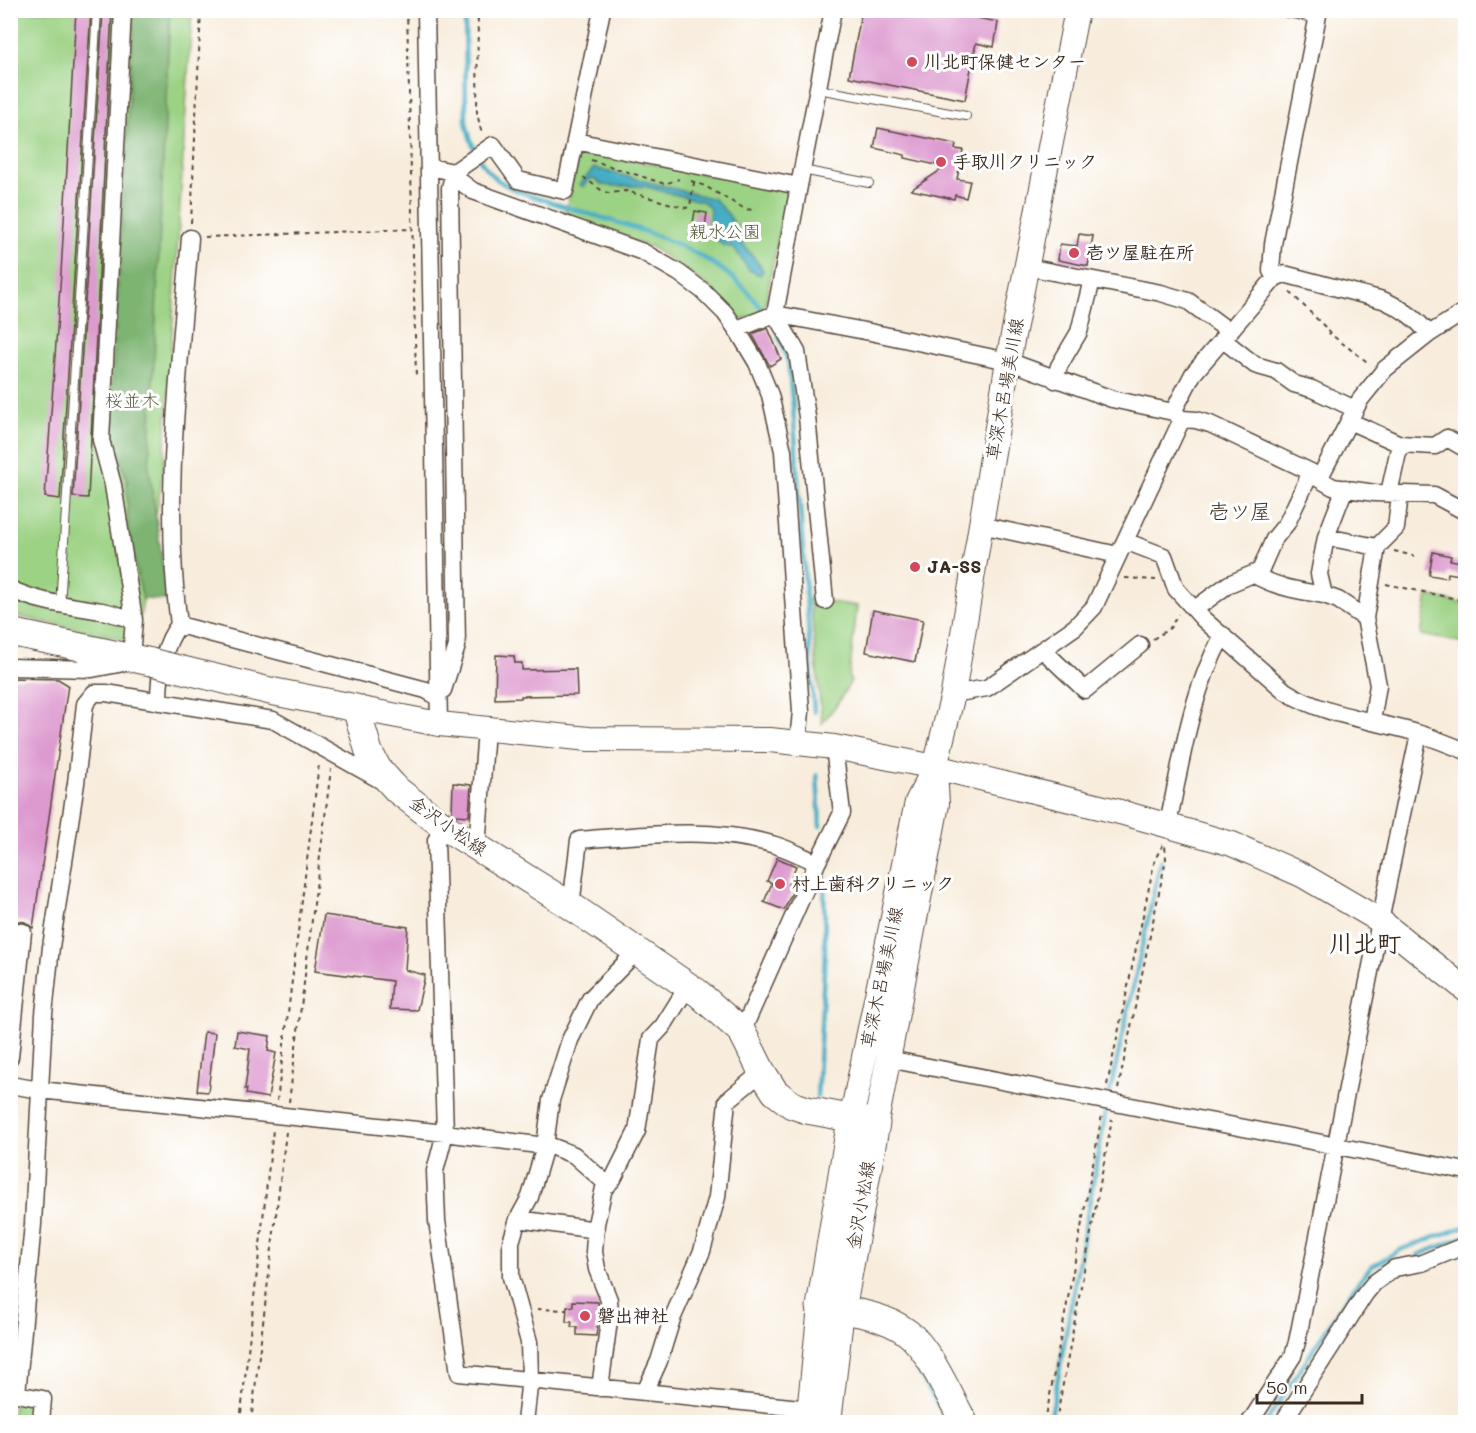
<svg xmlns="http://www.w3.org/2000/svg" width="1476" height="1433" font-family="Mali,'Klee One',sans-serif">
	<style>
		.green { fill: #9cd284; stroke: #6c7e51; stroke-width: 1.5 }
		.forest { fill: #7db472; stroke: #5c6f48; stroke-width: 1.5 }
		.water { fill: #44adc4; stroke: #406c71; stroke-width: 1.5 }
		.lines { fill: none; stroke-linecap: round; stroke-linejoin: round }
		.stream { stroke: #44adc4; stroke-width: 4.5 }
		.building { fill: #dd9acf }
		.lane-casing { stroke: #57473b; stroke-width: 10 }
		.street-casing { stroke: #57473b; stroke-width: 19 }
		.secondary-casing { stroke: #57473b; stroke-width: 26 }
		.primary-casing { stroke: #57473b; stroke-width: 29 }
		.path { stroke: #57473b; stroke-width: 2; stroke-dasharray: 4.5 4.5; stroke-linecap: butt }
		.lane { stroke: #fff; stroke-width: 8 }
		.street { stroke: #fff; stroke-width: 16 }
		.secondary { stroke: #fff; stroke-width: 24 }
		.primary { stroke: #fff; stroke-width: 27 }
		.primary-bridge-casing { stroke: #57473b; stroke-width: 29; stroke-linecap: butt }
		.primary-bridge { stroke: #fff; stroke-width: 27 }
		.poi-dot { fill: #d1495b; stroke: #fff; stroke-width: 2 }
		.labels { text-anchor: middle; stroke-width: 6; stroke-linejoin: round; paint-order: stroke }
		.poi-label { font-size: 18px; font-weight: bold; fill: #3b2a1e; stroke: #fff; text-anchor: start }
		.park-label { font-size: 18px; fill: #585c3d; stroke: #fff }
		.street-label { font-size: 18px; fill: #3b2a1e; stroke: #fff }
		.quarter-label { font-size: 21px; fill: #3b2a1e; stroke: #fff }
		.district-label { font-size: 24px; font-weight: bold; fill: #3b2a1e; stroke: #fff }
	</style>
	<rect width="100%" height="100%" fill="#fff"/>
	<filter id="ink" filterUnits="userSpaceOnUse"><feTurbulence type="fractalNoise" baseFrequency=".0167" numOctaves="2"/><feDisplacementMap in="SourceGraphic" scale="12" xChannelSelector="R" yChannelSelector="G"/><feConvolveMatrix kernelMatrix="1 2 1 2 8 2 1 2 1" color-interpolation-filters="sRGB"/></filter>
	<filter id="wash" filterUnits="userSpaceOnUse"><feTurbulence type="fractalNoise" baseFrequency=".008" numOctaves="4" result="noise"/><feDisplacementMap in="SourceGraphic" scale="24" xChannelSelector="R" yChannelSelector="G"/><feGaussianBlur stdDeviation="1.35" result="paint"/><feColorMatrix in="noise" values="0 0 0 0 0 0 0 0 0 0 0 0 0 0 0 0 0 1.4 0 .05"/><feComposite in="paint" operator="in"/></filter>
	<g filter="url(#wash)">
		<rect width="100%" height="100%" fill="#f8eddd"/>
		<path class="green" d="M10,11h182l-28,453 -24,154 -13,22 -116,-25z
			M580,149l207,42 -23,120 -25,10 -3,-8 -30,-29 -55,-37 -87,-28z
			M1428,596l37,8v39l-44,-8z
			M810,599l47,7 -8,72 2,3 -13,22 -16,20z
			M14,1400l25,2 -2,20h-25z"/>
		<path class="forest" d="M134,11h36l-21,458 19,131 -25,-1 -15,-65 -1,-54 -17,-54z"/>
		<path class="water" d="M594,168l120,31 14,15 6,9 8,20 19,24 2,4 -3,4 -11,-5 -13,-19 -5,-4 -7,-1 -12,-11 -3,-10 1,-16 -6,-7 -61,-16h-32l-8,-1 -9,-6h-4l-7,8 -3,-3z"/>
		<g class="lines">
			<path class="stream" d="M465,10l1,111c3,18 12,41 26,54 18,17 47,23 71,31 71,22 159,41 202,108
				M778,334l10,28 5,44 21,306
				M817,775l3,51
				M1110,1092l51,-232
				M817,1097l8,-145 -1,-77
				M1418,1255l48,-19
				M918,1370l30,52
				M1050,1422l56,-312
				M1266,1422l86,-132 20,-24 30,-17 64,-23"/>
		</g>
		<g id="blocks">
			<path class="building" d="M76,10h15l-31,489 -15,-2 16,-224z
				M103,10h9l-24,488 -15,-1z
				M862,10h111l-1,7 26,5 -4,25 -18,-4 -11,57 -116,-23z
				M878,128l78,16 -1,5 8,1 -6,29 13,2 -4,17 -11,-3 -1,4 -43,-9 34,-23 -40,-9v-3l-31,-7z
				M695,211l12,2 -2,13 -12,-3z
				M1079,234l14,2 -5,30 -30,-6 2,-16 17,2z
				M768,328l13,31 -11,7 -18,-32z
				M1433,552l18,4 -1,4 16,3v13l-18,-3 -1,5 -18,-3z
				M873,610l50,10 -8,42 -49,-10z
				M496,655l18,1 1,7h7v7l54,-1 1,26 -56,1v2l-26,1z
				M10,678l48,1 10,6 -35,243 -8,-6 -15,-2z
				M453,783l18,2 -2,31 -13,-1 -4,-2z
				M777,858l19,8 -8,19 6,3 -10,22 -20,-8 8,-19 -5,-2z
				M324,915l84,12 -3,43 20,5 -8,35 -27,-1 2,-28 -77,-10z
				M237,1031l33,5 -2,15 8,2 -8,45 -22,-4 1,-5h-2l5,-40 -15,-3z
				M204,1032l11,1 -7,59 -11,-1z
				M573,1301l25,1 1,11 -3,23 -19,-1v-8h-6l1,-5h-6l1,-16 6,1z"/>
		</g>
	</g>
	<g filter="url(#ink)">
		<use href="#blocks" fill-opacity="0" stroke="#57473b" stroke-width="1.5"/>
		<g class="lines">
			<defs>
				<path id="lane" d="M1273,10l45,9
					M818,89l148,27
					M802,170l67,13
					M60,606l37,-596"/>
				<path id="street" d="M123,10l-22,430 12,45 21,135
					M426,10l13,714
					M575,141l224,45 -24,128 95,18 138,29 104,38 61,13 9,7 14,1 14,4 101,48 8,7 14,8 42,6 59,2 32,17
					M429,167l25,5 39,-27 25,35 47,11 37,-181
					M454,172l7,10 12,9 170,61 36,21 24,18 22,22 14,20 18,30 13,32 13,56 18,260 -3,32
					M799,186l34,-176
					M1027,267l134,26 27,8 42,31
					M1275,278l-4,-7 2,-27 46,-234
					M737,329l38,-15 22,38 10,65 18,184
					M1222,339l33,26 21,6 18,13 18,5 43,20
					M1055,380l4,-14 20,-34 13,-52
					M1173,412l20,-38 82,-96 9,-4 99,26c19,8 33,18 46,34
					M1349,421l51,23 35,2 12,-8 19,11
					M1319,479l41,-79 25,-31 44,-35 30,-19 7,-1
					M1345,488l-19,49 -7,37 5,21 14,5 27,18
					M1389,493l11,-49
					M981,525l137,30
					M1326,537l51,10
					M1125,541l39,15 12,33 27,30 82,72c39,25 88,29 132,42 17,5 33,12 49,18
					M1253,574c22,13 46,17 71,21
					M10,589c33,15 58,16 92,22 11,2 21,6 32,9l-3,37
					M1195,609l34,-25 31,-13 14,-32 13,-16 24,-51
					M179,625l247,65 12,7
					M1043,650l42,40 55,-45
					M10,667l82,2 37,-7
					M443,690l14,-44 -7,-458 4,-16
					M953,694l34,-6 88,-61 19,-20 88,-188
					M159,702c0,-26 3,-56 20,-77 -17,-128 1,-259 11,-387
					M1372,722l6,-37 -13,-67 12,-71 19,-19 4,-34
					M1168,824c14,-65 22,-130 55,-189
					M445,827l-9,13 9,293 -10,38 2,50 22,152 361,37
					M477,847l9,-117
					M571,906l8,-66c65,-5 133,-14 196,5 14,4 29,12 42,18
					M10,930l13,2 -13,125
					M742,1032l75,-169 25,-50 -8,-66
					M888,1059l578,112
					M10,1085l30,5 405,43 108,14 21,8 34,30
					M518,1219l78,11
					M600,1388l10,-75 -1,-13 -12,-31 -3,-17 2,-28 8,-36 9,-9 24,-48 14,-92 12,-13 25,-40
					M645,1392l14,-31 13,-42 30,-68 15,-54 10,-96 35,-29
					M41,1422l2,-23 -26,-5 16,-170 11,-210 7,-67 25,-164 9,-79 9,-11h12l167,27 109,61
					M525,1422l5,-43 -1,-37 -18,-65v-35l7,-23 12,-22 15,-51 6,-46 19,-60 20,-41 47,-48
					M1250,1422l43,-66 4,-14c41,-203 78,-406 122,-608
					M1283,1422l82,-128 9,-11 21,-15 27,-5 44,-18"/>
				<path id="secondary" d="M356,708l83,16 150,15 181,1 64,7 101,20 185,45 112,32 70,31 77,45 87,70
					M851,1120l66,-318 18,-35 18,-73 55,-333 69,-351
					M876,1123l61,-319 -2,-34
					M808,1422l12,-115
					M829,1422l13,-112"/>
				<path id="primary" d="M10,632l141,30
					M175,668l95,23 86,17 13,44 9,17 19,21 48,37 126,79 127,87 44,39 20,40 13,20 17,13 15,5 69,13 -34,187
					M851,1120l-31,187c29,4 64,7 88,26 21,16 42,65 56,89"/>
			</defs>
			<use href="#lane" class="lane-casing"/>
			<use href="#street" class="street-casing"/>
			<use href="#secondary" class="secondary-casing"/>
			<use href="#primary" class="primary-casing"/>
			<path class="path" d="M407,10l9,367
				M478,10l-1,103 5,22
				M591,160l74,24 14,-5
				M583,177l21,15 5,1 17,-2 60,17 4,-2 4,-23
				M691,181l14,5 40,23 8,1
				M191,223l10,-213
				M205,237l207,-8
				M1290,292l35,35 4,6 41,31
				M1394,551l20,5
				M1125,578l31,2
				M1386,584l80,17
				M1153,639l17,-11 8,-14
				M1107,1085l48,-226 9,-16
				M1118,1089l48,-230 -1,-14
				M277,1101l42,-337
				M289,1102l42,-333
				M537,1309l30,1
				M240,1422l33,-292
				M251,1422l35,-290
				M1045,1422l57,-307
				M1056,1422l56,-303"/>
			<use href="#lane" class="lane"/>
			<use href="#street" class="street"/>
			<use href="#secondary" class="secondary"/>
			<use href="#primary" class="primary"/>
			<defs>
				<path id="primary-bridge" d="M151,662l24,6"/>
			</defs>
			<use href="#primary-bridge" class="primary-bridge-casing"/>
			<use href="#primary-bridge" class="primary-bridge"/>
		</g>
	</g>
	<g class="poi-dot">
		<circle cx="912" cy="62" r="6"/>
		<circle cx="941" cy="162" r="6"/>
		<circle cx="1074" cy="253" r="6"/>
		<circle cx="915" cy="567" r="6"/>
		<circle cx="780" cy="884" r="6"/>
		<circle cx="585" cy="1316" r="6"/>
	</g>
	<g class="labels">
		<g class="poi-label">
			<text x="924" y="68">川北町保健センター</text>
			<text x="953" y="168">手取川クリニック</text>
			<text x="1086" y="259">壱ツ屋駐在所</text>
			<text x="927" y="573">JA-SS</text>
			<text x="792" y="890">村上歯科クリニック</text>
			<text x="597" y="1322">磐出神社</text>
		</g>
		<g class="park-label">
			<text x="725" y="238">親水公園</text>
			<text x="132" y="407">桜並木</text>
		</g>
		<g class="street-label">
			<text transform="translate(1005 389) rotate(-80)" y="6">草深木呂場美川線</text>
			<text transform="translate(448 826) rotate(35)" y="6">金沢小松線</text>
			<text transform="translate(882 977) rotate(-78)" y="6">草深木呂場美川線</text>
			<text transform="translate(861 1205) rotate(-80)" y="6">金沢小松線</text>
		</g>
		<g class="quarter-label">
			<text x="1240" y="519">壱ツ屋</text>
		</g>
		<g class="district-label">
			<text x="1365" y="952">川北町</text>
		</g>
	</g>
	<rect width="1476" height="1433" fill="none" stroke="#fff" stroke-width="36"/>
	<path d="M1257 1394v9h105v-9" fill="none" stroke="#3b2a1e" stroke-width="3"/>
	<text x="1266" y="1394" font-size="18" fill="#3b2a1e" stroke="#ffffff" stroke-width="4.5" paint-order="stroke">50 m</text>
</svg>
